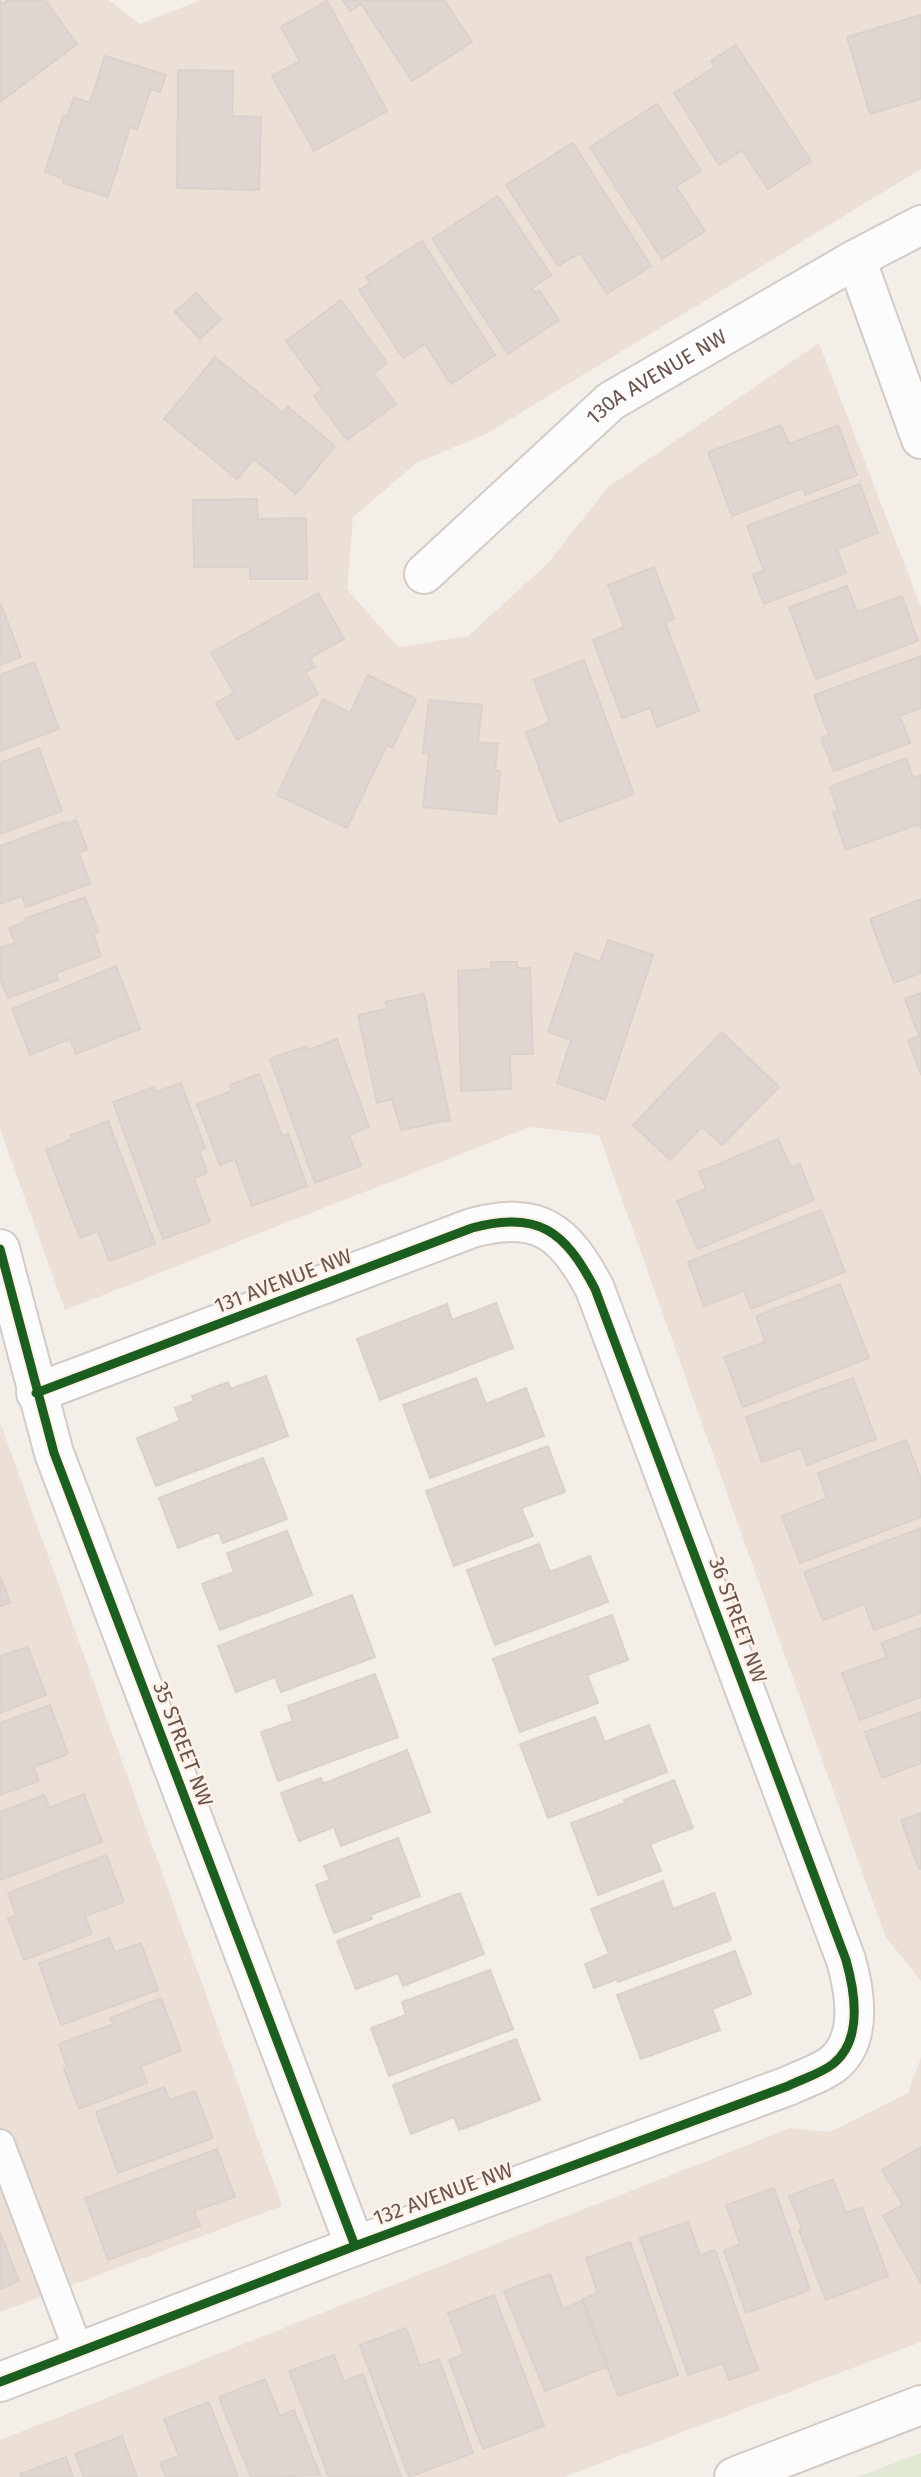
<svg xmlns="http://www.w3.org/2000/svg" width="921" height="2477" font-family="'Fira Sans',sans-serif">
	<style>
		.residential { fill: #ece0d6 }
		.green { fill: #e1e8d4 }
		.building { fill: #dfd6d1; stroke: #dbd1cb; stroke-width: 2 }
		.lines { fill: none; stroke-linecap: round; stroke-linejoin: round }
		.lane-casing { stroke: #d2cbc7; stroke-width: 32 }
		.street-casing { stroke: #d2cbc7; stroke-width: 42 }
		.secondary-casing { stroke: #d2cac4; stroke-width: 42 }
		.lane { stroke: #fdfcfc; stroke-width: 28 }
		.street { stroke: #fdfcfc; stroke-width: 38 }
		.secondary { stroke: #fdfcfc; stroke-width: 38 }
		.cycleway-casing { stroke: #fcf2e8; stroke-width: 13 }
		.cycleway { stroke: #1b5e20; stroke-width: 9 }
		.labels { text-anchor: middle; stroke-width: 5; stroke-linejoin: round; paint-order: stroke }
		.street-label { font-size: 21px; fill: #6c554d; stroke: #fcf2e8 }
	</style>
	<rect width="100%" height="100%" fill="#f3eee8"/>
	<path class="residential" d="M0,0h109l31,24 61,-24h720v169l-435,265 -70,29 -63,54 -6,72 51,58 70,-11 80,-73 60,-76 211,-144 102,264v1374l-36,-45 -286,-801 -69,-8 -465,183 -65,-181z
		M0,1422l282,784 -282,106z
		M921,2057v285l-357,135h-564v-37l790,-312 40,4 78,-39z"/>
	<path class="green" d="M921,2453v24h-64z"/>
	<path class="building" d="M8,0h37l32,44 -77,58v-101l2,3z
		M342,0h102l28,42 -60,39 -51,-77 -11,7z
		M327,1l60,110 -73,40 -42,-75 28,-15 -19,-34z
		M921,15v84l-51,15 -23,-77z
		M736,45l75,116 -43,28 -26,-39 -23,15 -45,-72 41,-26 -4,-6z
		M105,56l61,19 -6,17 -9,-3 -14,41 -7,-3 -22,70 -45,-14 1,-4 -19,-7 18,-56 4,1 7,-20 16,6z
		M178,70l55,1 -1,45 29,1 -2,73 -82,-2z
		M657,104l44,67 -25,15 29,45 -43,28 -72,-112z
		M573,143l78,123 -44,28 -27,-41 -22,13 -52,-81z
		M498,196l53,79 -19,13 4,5 3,-3 20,30 -51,34 -76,-115z
		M422,241l73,114 -44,29 -26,-40 -22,14 -44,-68 11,-7 -4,-6z
		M196,293l25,26 -21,20 -25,-27z
		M341,300l46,63 -14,10 23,31 -49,36 -33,-44 8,-6 -36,-49z
		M215,357l68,56 5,-6 47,39 -39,48 -42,-35 -17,20 -73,-60z
		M781,425l8,19 49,-19 19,50 -52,20 -2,-7 -71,28 -24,-64z
		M860,484l18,49 -41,16 9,24 -82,31 -11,-29 11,-4 -17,-45z
		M257,499l1,20 48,-1 1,61h-57v-12h-56l-1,-67z
		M654,567l20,52 -9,3 34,89 -42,16 -7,-19 -28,10 -29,-78 31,-13 -16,-42z
		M847,586l10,26 45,-16 16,45 -102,38 -27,-72z
		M318,593l26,46 -34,19 5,9 -10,5 13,22 -81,46 -21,-37 18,-10 -23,-40z
		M0,602l21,55 -21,8z
		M921,656v52l-21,8 10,27 -76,28 -13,-33 8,-3 -15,-40z
		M584,660l50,134 -75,28 -33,-90 24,-9 -16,-43z
		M34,662l25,67 -59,22v-76z
		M368,675l48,24 -24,49 -5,-3 -40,83 -70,-33 46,-96 27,14z
		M429,700l53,5 -4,37 20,2 -3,26 5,1 -4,43 -73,-7 6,-53 -6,-1z
		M39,748l23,63 -62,23v-71z
		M906,758l7,20 8,-3v54l-2,-5 -73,26 -13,-37 5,-2 -8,-24z
		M76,820l11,29 -8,4 11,31 -64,23 -4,-11 -22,8v-58l65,-24 1,2z
		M85,897l13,35 -5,2 8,22 -45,17 2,7 -50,18 -8,-20v-30l15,-5 -6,-15 16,-6 -1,-3z
		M921,899v74l-27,10 -24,-64z
		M608,940l45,15 -48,145 -48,-17 14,-43 -23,-8 27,-79 25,9z
		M491,962h26v6h13l3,86h-23l1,35 -50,2 -3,-120 33,-2z
		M116,966l24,63 -64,25 -6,-15 -40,16 -18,-46z
		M921,993v82l-13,-35 11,-4 -14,-37z
		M424,994l26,126 -49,10 -9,-31 -15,4 -19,-88 29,-6 -2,-7z
		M722,1032l57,55 -57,58 -20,-18 -32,33 -37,-35z
		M337,1039l32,88 -20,8 12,31 -46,17 -45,-124 36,-13 2,4z
		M259,1074l23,62 6,-2 19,52 -55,20 -17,-47 -15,6 -23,-61 35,-13 -2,-6z
		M181,1083l24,65 -6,2 8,23 -13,5 16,44 -47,17 -50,-137 41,-15 2,5z
		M108,1121l47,123 -46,17 -11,-30 -18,7 -34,-88 26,-11 -1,-4z
		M778,1139l13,29 9,-4 14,36 -116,49 -21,-48 29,-12 -7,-17z
		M821,1210l24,62 -94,37 -7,-18 -40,15 -16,-44z
		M840,1284l29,74 -126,49 -19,-50 41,-15 -9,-26z
		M496,1303l17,45 -133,52 -23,-61 90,-35 5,16z
		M266,1376l22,60 -132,50 -19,-48 43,-17 -5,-13 19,-7 -2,-5 36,-14 2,7z
		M476,1378l10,26 40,-16 18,48 -114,42 -27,-73z
		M853,1378l23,61 -69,26 -6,-17 -39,14 -16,-45z
		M906,1440l15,39v38l-121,46 -18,-47 45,-18 -9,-25z
		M548,1446l17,46 -44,16 12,28 -79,30 -28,-75z
		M263,1458l24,61 -64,24 -4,-11 -41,16 -19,-50z
		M921,1528v85l-47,17 -10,-26 -41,16 -19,-48z
		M287,1531l25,64 -92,35 -18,-46 32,-12 -7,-19z
		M539,1544l11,28 40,-16 18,46 -113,43 -28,-75z
		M0,1575l10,28 -10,3z
		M352,1595l23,62 -94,35 -6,-15 -39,15 -18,-46z
		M612,1615l16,45 -41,15 11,28 -78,29 -27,-73z
		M921,1628v69l-61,23 -18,-47 45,-16 -6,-14z
		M28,1647l18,48 -46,18v-57z
		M375,1674l23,63 -120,44 -17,-49 32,-11 -5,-15z
		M50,1705l18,49 -34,13 5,14 -39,14v-72z
		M921,1712v51l-39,15 -17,-46z
		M595,1717l10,25 44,-17 18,47 -119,46 -28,-74z
		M407,1750l23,62 -89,34 -7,-19 -35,14 -18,-48 40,-15 2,6z
		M674,1780l19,48 -43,16 11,27 -63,24 -27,-72 54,-20 -1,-3z
		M84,1794l18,48 -102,38v-68l44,-17 5,13z
		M921,1813v56h-2l-18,-49z
		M398,1838l22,58 -50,19 2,4 -38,14 -18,-48 14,-5 -6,-14z
		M106,1855l18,47 -39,14 7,18 -68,26 -16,-42 8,-3 -8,-22z
		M663,1881l10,28 41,-16 17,47 -113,42 -1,-3 -23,9 -9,-24 24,-10 -18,-45z
		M460,1893l24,61 -81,32 -5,-13 -42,16 -19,-48z
		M109,1938l6,14 26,-9 17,47 -97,35 -22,-62z
		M735,1951l16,43 -39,15 8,21 -79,29 -24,-64z
		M490,1970l23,59 -124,47 -18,-48 35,-13 -4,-13z
		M161,1998l20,53 -40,15 6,17 -68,26 -15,-41 3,-1 -8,-23 54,-20 -3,-6z
		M516,2039l24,61 -81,30 -5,-13 -43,17 -18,-49z
		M164,2087l6,13 25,-9 18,47 -95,35 -22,-61z
		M921,2147v136l-38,-67 20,-11 -21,-35z
		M217,2149l18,48 -41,14 6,15 -92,34 -23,-62z
		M833,2179l13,34 16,-6 26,69 -62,24 -27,-70 3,-1 -13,-33z
		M774,2188l36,102 -64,23 -22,-62 16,-7 -14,-39z
		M688,2222l12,33 15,-5 43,120 -29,10 -6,-17 -35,12 -48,-137z
		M0,2232l19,49 -19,8z
		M630,2242l48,133 -60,21 -35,-97 15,-6 -12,-35z
		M550,2274l13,35 19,-8 25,66 -62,24 -41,-100z
		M494,2295l50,131 -61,23 -34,-89 15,-6 -16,-41z
		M406,2328l14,38 19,-7 34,94 -64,24 -49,-132z
		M334,2355l10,26 19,-7 38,103h-72l-40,-106z
		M265,2379l15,37 14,-6 26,65 -69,2 -32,-80z
		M209,2402l29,75h-72l-6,-14 19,-7 -15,-37z
		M122,2436l15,41h-53l-9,-23z
		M66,2457l7,20h-52l-1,-3z"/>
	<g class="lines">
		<defs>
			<path id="lane" d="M0,2144l79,208"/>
			<g id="street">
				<path d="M856,259l65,180"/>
				<path id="s1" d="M424,574l187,-173 245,-142 65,-34"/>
				<path d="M0,1249l54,204 301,793"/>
				<path d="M0,2382l355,-136 433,-160c14,-7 32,-12 45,-22 30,-24 22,-72 13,-104l-251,-671c-30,-58 -57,-79 -123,-61l-436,165"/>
			</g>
			<path id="secondary" d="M734,2477l187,-72"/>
		</defs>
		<use href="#lane" class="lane-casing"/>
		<use href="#street" class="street-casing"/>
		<use href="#secondary" class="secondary-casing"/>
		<use href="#lane" class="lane"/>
		<use href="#street" class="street"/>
		<use href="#secondary" class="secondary"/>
		<defs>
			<path id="cycleway" d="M0,1249l54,204 301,793
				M0,2382l355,-136 433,-160c14,-7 32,-12 45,-22 30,-24 22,-72 13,-104l-251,-671c-30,-58 -57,-79 -123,-61l-436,165"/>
		</defs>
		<use href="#cycleway" class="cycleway-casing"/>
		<use href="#cycleway" class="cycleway"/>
	</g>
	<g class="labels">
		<g class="street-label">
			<text dy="7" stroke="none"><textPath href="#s1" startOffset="306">130A AVENUE NW</textPath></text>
			<text transform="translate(283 1281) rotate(-21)" y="7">131 AVENUE NW</text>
			<text transform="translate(738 1620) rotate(70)" y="7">36 STREET NW</text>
			<text transform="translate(183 1744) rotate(69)" y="7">35 STREET NW</text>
			<text transform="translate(443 2194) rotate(-20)" y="7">132 AVENUE NW</text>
		</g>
	</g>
</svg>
